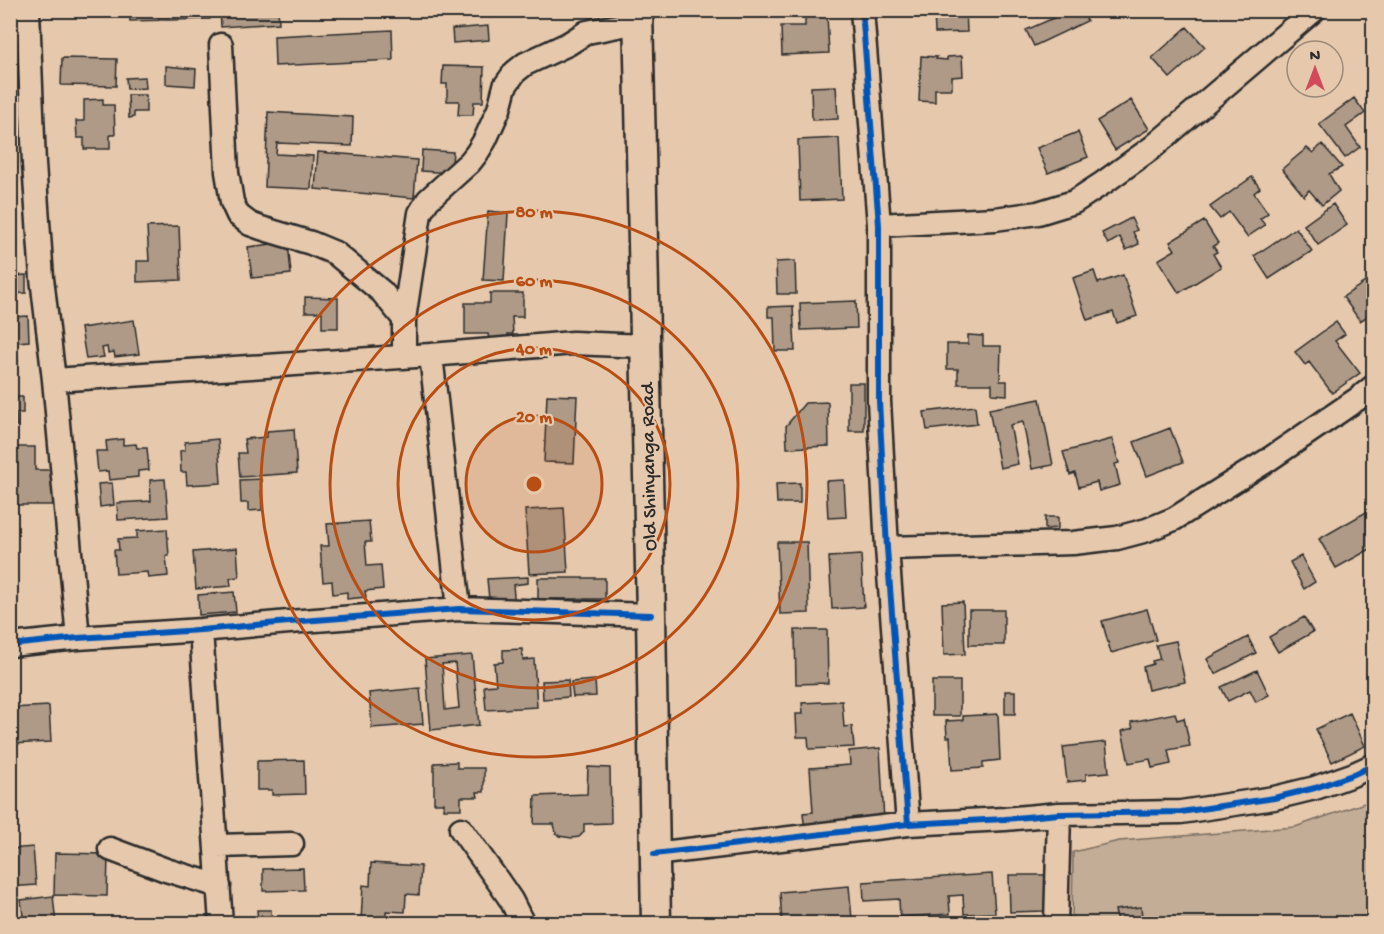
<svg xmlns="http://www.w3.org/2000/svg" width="1384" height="934" font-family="'Gochi Hand',sans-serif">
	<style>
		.green { fill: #c4ad96; stroke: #786c60; stroke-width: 1.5 }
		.building { fill: #af9a87; stroke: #2b2b2b; stroke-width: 1.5; fill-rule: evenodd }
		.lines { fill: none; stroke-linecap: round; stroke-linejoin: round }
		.minor-casing { stroke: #2b2b2b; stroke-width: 27 }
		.major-casing { stroke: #2b2b2b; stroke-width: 33 }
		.minor { stroke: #e6c9ad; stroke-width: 22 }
		.major { stroke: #e6c9ad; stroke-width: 28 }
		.cycleway-casing { stroke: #e6c9ad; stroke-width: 10 }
		.cycleway { stroke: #0057b8; stroke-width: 6 }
		.ring { fill: none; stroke: #b94e14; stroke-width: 3 }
		.labels { text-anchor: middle; stroke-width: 4.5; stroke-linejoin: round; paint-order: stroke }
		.street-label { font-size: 20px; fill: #2b2b2b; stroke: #e6c9ad }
		.centre { fill: #b94e14; stroke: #e6c9ad; stroke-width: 3 }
		.ring-label { font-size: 18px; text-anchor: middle; font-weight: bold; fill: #b94e14; stroke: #e6c9ad; stroke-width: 4.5; stroke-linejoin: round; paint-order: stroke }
	</style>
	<rect width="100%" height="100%" fill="#e6c9ad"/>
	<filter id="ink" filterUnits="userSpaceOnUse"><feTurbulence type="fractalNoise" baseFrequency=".0167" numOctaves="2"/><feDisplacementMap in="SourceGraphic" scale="12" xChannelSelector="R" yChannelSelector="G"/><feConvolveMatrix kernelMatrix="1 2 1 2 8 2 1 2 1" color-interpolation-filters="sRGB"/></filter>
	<g filter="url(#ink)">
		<path class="green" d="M1373,800v123l-301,1 1,-72 46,-11 176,-14z"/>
		<path class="building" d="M129,10h80l1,9 -80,2z
			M220,10h14l1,3 43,-3 1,13 -58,4z
			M934,10h32l1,22 -32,1z
			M1064,10h18l5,11 -53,25 -8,-16 39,-17z
			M827,15l2,38 -47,2 -1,-29h24v-10z
			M488,26l1,14 -36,3 -1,-14z
			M1187,27l18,20 -35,31 -18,-20z
			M392,30l1,30 -118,6 -1,-30z
			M921,56l16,1 -1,2 11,1v-3l15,-1 1,20 -11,1v12h-17v13l-16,-1z
			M62,58l55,1 -1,27 -55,-1z
			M166,66l30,3 -1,17 -29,-2z
			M443,66l41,1 -1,35h-9l-1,13h-15l1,-14h-12v-17h-5z
			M10,70h11v16l-11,-1z
			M145,77l1,11 -19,1 -1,-11z
			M836,86l2,33 -26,1 -1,-33z
			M128,95h18v17h-12v5l-5,1z
			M1354,98l11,15 -19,14 14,20 -15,11 -26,-34z
			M103,99v6h11l1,30h-5v14h-26v-11h-7l-1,-17h8v-21z
			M1131,100l18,29 -34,21 -18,-29z
			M268,112l85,5 -1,29 -75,-3 -1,11 37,2 -2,33 -46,-2z
			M1078,132l10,25 -40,16 -11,-25z
			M839,138l3,61 -42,2 -2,-61z
			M1322,144l20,23 -13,7 10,17 -17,14 -13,-15 -5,6 -22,-27 25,-21 6,5z
			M422,150l31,2 -2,21 -30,-2z
			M318,152l99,8 -3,38 -99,-9z
			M1252,177l8,11 -6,5 14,20 -8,6 5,6 -18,12 -18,-25 -9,7 -10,-12z
			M1333,204l14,21 -29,20 -14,-20z
			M488,211l20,2 -4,68 -21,-1z
			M1131,218l6,12 -4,2 6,12 -13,6 -6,-13 -12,7 -6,-11z
			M1204,221l14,22 -5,3 4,6 -4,2 8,13 -42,26 -21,-33 17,-10 -5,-8z
			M179,226l2,54 -44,2v-21h12l-2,-34z
			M1296,228l16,23 -43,28 -15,-23z
			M10,232h8v21h-8z
			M288,242l3,32 -39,4 -4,-31z
			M795,261l1,33h-19l-1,-32z
			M1094,271l4,12 25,-8 14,41 -20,7 -4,-11 -26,8 -14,-42z
			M26,275v18l-16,1v-18z
			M1374,276v36l-14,9 -17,-24z
			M490,293h33v24h-11l1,17h-5v4l-19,1 -1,-5h-23v-31h25z
			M305,297l33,1v30h-16v-16h-17z
			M856,301l1,27 -56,2 -1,-27z
			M793,306l2,45h-20l-1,-34h-6v-10z
			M28,316l1,25 -12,1 1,22h-8v-47z
			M134,320l5,34 -24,3 -1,-5 -6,1 -1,-6 -5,1 2,9 -18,2 -5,-31z
			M1336,322l9,12 -10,7 25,32 -28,20 -23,-31 -4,3 -10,-13z
			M968,335l15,1v10h18l-1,35h7v14l-15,-1v-10h-34v-15h-11v-25h21z
			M849,383h15v48h-15z
			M547,395l30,1 -3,67 -30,-1z
			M10,397h13v16h-7l1,13h-7z
			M1040,399l13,66 -21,4 -9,-47 -13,3 8,39 -18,4 -11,-59z
			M828,402l1,44 -42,2 -1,-22 19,-23z
			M975,406l2,18 -50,6 -3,-18z
			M1170,428l13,34 -36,14 -13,-34z
			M294,429l3,44 -57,4 -2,-24h8l-2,-14 23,-2v-6z
			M123,439v6l13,-1 1,4h10l2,22 -11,1v6l-29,3 -1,-9 -10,1 -2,-21h11l-1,-10z
			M218,439l3,44 -34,2 -1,-13h-5l-1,-21 5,-1v-8z
			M1112,439l7,24 -4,1 5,21 -21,6 -2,-9 -18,5 -4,-14 -5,2 -7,-23z
			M10,447h25v23h19l-1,35h-43z
			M165,479l3,38 -50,3 -1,-17 34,-2 -1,-21z
			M261,479l1,31 -14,1v-8h-7l-1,-23z
			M844,480l2,37 -18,1 -2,-37z
			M112,483l2,22 -14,2 -2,-23z
			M800,483v20h-23l-1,-19z
			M564,508l4,64 -39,2 -4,-64z
			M1368,511l6,10v26l-38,21 -17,-29z
			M1045,517h13v11l-13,1z
			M369,521l2,21h-6l2,24 14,-1 2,24 -18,2 1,6 -19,2v-7l-14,2 -1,-13 -9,1 -3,-36h9l-2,-22z
			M167,529l2,27h-3l2,20 -20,2 -1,-6 -31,2 -2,-24h5l-1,-11 19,-1v-7z
			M777,542h30l2,71 -29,1z
			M237,548l2,29 -9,1 1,8 -35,3 -3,-37z
			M861,555l3,52 -32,2 -3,-52z
			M1301,556l14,26 -11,7 -14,-27z
			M528,577v6l-15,2 2,22 -25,2 -3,-30z
			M538,578h67v21h-67z
			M234,592l2,20 -37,3 -1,-20z
			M963,602l2,52 -21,1 -2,-52z
			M1147,609l9,31 -45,13 -9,-32z
			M969,610h35v35h-35z
			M1304,617l9,15 -35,20 -9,-15z
			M795,630h32l1,53 -32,1z
			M1248,637l8,16 -41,21 -8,-15z
			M1176,641l9,41 -37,8 -5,-23 10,-3 -1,-3 8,-2 -4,-14z
			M522,649l1,11 11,-1 3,48 -51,3 -2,-24 12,-1 -2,-22 9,-1v-12z
			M472,655l7,70 -48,5 -6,-71zM455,663l4,45 -14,2 -3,-46z
			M1257,670l12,25 -13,7 -6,-12 -22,11 -7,-14z
			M568,680l1,17 -26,2 -1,-18z
			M595,680l1,16 -23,1 -2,-15z
			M932,681h28v35h-28z
			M420,688l3,36 -51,4 -3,-35z
			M1005,691h10v23h-10z
			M842,701l2,26 8,-1 2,21 -45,2 -1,-12h-11l-1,-23h7l-1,-11z
			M49,706l2,36 -41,2v-36z
			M1175,713l2,7 7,-2 6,28 -22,4 3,14 -19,4 -2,-9 -21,4 -7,-32 11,-3 -2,-6z
			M1350,713l15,33 -33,16 -16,-33z
			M998,714l2,46 -17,2v6l-31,2 -2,-33h-3l-1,-16 17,-1v-4z
			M1106,742l3,30 -23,2v6l-19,2 -4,-35z
			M880,748l4,73 -79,11 -2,-19 10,-1 -3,-44 40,-3 -1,-14z
			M304,760l1,34 -33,1v-5h-15v-29z
			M457,762v6h27v24h-7l1,5h-17v12h-17v-6h-10v-40z
			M588,767l22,1 1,55 -27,1v8l-5,5 -7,1 -13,-2 -3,-3 -2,-9h-20l1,-28 52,-2z
			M33,847l3,38 -26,2v-38z
			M55,853l53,1 -1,42 -53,-1z
			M371,863l50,3 -2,29 -13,-1 -1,18 -19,-1v11l-25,-1 2,-36 7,1z
			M303,868l1,22 -41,1v-22z
			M992,874l3,39 -31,1 -1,-19 -14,1 1,18 -50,3 -1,-18 -35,2 -1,-19z
			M1009,875h36v36l-35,1z
			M849,886l3,33 -70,5 -2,-32z
			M53,896l3,28h-32l-3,-24z
			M1141,907l1,11 -25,3 -2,-11z
			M257,910h14l1,13 42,-4v5h-56z"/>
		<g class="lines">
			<defs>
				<path id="minor" d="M28,10l6,154 8,114 12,102 24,258
					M862,10l17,215v176l8,147 21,276
					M221,45l6,127 5,30 6,13 12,9 11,4 50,15 24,10 47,39 22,27
					M879,225l116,-6 43,-6 36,-11 29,-19 50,-36 161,-137
					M431,355l28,254
					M404,357v-38l16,-106 8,-13 42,-38 7,-9 8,-13 14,-31 6,-23 10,-14 10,-8 43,-20 19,-12 51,-10
					M54,380l377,-25 142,-12 71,3
					M887,548l186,-5 44,-5 30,-8 27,-11 94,-59 91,-62 15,-12
					M201,630l20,294
					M10,645l68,-7 123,-8 88,-8 170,-13 192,6
					M461,829l37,52 13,19 12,24
					M216,846l76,-2
					M110,849l56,21 53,16
					M654,854l254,-30 97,-5 54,-5 122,-2 93,-14 41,-10 37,-13 22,-10
					M1056,924l3,-110"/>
				<path id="major" d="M638,10l13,605 5,309"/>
			</defs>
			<use href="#minor" class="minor-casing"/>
			<use href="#major" class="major-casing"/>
			<use href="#minor" class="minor"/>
			<use href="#major" class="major"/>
			<defs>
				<path id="cycleway" d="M862,10l17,215v176l8,147 21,276
					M10,645l68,-7 123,-8 88,-8 170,-13 192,6
					M654,854l254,-30 97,-5 54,-5 122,-2 93,-14 41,-10 37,-13 22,-10"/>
			</defs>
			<use href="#cycleway" class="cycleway-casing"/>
			<use href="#cycleway" class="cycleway"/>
		</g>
	</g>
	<circle cx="534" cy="484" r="68" fill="#b94e14" fill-opacity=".12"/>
	<g class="ring">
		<circle cx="534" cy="484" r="68"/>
		<circle cx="534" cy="484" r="136"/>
		<circle cx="534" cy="484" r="204"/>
		<circle cx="534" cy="484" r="273"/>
	</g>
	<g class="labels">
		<g class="street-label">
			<text transform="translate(647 467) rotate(-91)" y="7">Old Shinyanga Road</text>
		</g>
	</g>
	<circle cx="534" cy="484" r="9" class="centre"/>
	<g class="ring-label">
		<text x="534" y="217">80 m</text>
		<text x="534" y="286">60 m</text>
		<text x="534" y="354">40 m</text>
		<text x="534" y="422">20 m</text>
	</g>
	<rect width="1384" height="934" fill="none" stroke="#e6c9ad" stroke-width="36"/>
	<rect x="18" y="18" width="1348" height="898" fill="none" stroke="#2b2b2b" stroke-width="2" filter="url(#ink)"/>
	<g transform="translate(1315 69)"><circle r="28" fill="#e6c9ad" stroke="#9b8a79" stroke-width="1.5"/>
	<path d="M0-4.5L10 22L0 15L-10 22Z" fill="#d1495b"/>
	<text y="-9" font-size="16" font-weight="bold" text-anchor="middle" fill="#2b2b2b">N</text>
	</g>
</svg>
